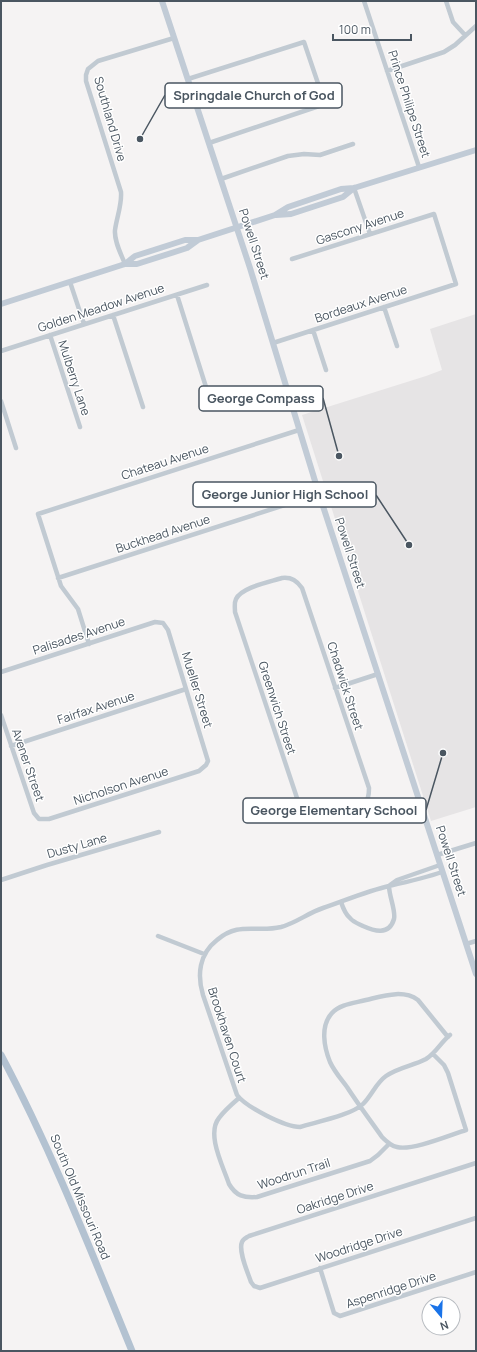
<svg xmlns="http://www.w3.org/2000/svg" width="477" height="1352" font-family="Manrope,sans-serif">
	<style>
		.education { fill: #e6e4e5 }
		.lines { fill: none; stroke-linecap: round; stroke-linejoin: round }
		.street { stroke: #c1cad2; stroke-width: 4.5 }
		.secondary { stroke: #c1cbd6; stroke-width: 6 }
		.primary { stroke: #b3c2d1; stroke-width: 7 }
		.labels { text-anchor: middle; stroke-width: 3; stroke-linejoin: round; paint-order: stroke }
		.street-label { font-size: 12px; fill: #4a5661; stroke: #fff }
		.leader { fill: none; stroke: #4a5661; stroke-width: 1.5 }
		.callout-dot { fill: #4a5661; stroke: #fff; stroke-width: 1.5 }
		.callout { fill: #fff; stroke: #4a5661; stroke-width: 1.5 }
		.callout-label { font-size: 13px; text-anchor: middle; font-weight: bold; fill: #4a5661 }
	</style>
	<rect width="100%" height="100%" fill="#f5f3f3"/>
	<path class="education" d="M476,314v493l-45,14 -129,-406 124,-39 16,-6 -12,-41z"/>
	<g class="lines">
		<path class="street" d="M364,1l55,166
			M446,1l7,21 12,13
			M387,71l57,-19 11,-7 21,-19
			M188,79l116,-37 21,62 -116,39
			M221,179l67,-23 16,-2 16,1 33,-11
			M354,188l16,46
			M125,264c-4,-10 -11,-23 -10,-34 2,-14 7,-25 6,-38l-35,-111v-6l2,-6 10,-8 76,-23
			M70,282l14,42
			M177,295l29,92
			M384,307l13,39
			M113,315l30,92
			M313,330l13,40
			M50,335l30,92
			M273,343l183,-59 -22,-70 -142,45
			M1,351l206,-66
			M1,401l15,47
			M58,578l261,-84
			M282,578c10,-1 15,3 20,10l67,200c0,8 -1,12 -6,18 -11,5 -43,19 -54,13 -4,-2 -6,-6 -8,-9l-66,-198c0,-4 -1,-9 1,-13 6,-12 34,-17 46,-21z
			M89,644l-11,-35 -17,-23 -23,-72 261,-84
			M1,672l154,-50 8,1 5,7 40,131 -2,4 -7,6 -150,48h-10l-5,-6 -33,-98
			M335,688l43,-14
			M11,746l175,-57
			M437,855l39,-12
			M442,872c-17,6 -35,10 -53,14 -22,5 -45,15 -66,22 -15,5 -27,15 -42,19 -25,6 -42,-6 -64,13 -18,14 -20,35 -14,55l34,100c9,12 48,32 63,32 16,-5 52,-12 63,-23 9,-9 13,-21 23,-28 13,-9 27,-10 40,-17 10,-6 15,-17 24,-24
			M1,880l46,-15 112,-33
			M390,885l7,-5 43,-15
			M341,902c2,6 4,12 9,16 3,4 9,6 13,8 11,5 26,10 31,-7 2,-8 -5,-23 -5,-33
			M158,936l46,18
			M466,944l10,-3
			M433,1054l11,11 4,8 18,57c-16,5 -54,21 -69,17 -6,-1 -10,-5 -15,-10 -12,-17 -24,-33 -35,-50 -6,-8 -13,-16 -17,-25 -6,-15 -10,-36 2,-49 8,-9 23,-10 34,-13 17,-4 37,-11 52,0l30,37
			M239,1098c-7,6 -15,13 -20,20 -13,16 4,48 10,66 7,12 15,14 28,13l113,-36 8,-6 11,-11
			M476,1163l-227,73c-3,2 -6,3 -7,6 -4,9 6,31 9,40l3,4 6,2 216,-70
			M320,1268l14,45 6,3 136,-44"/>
		<path class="secondary" d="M162,1l88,267 69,226 157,480
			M276,215l15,-1 52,-17 11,-9
			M125,264l10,-8 50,-16h13
			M1,304l124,-40h12l50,-16 11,-8 77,-25 13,-8 53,-18 13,-1 122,-38"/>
		<path class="primary" d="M1,1055c51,96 90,196 131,296"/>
	</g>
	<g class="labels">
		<g class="street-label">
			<text transform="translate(409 104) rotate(72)" y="4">Prince Philipe Street</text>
			<text transform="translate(110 119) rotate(74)" y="4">Southland Drive</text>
			<text transform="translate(360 227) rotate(-18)" y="4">Gascony Avenue</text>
			<text transform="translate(254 244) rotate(72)" y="4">Powell Street</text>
			<text transform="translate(361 304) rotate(-18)" y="4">Bordeaux Avenue</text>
			<text transform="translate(101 308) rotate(-18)" y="4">Golden Meadow Avenue</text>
			<text transform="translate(74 378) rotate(72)" y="4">Mulberry Lane</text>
			<text transform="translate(165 462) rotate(-18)" y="4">Chateau Avenue</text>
			<text transform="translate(163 534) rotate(-18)" y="4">Buckhead Avenue</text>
			<text transform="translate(350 553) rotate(72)" y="4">Powell Street</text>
			<text transform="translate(79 636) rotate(-18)" y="4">Palisades Avenue</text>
			<text transform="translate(345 686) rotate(72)" y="4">Chadwick Street</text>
			<text transform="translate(197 690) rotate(73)" y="4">Mueller Street</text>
			<text transform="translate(96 708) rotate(-18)" y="4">Fairfax Avenue</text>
			<text transform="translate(277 708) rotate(72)" y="4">Greenwich Street</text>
			<text transform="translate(28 765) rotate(71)" y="4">Avener Street</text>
			<text transform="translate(121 786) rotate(-18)" y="4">Nicholson Avenue</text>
			<text transform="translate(77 846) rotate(-16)" y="4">Dusty Lane</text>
			<text transform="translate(451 861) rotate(72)" y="4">Powell Street</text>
			<text transform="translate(227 1035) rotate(72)" y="4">Brookhaven Court</text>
			<text transform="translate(294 1174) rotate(-18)" y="4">Woodrun Trail</text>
			<text transform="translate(80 1197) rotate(67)" y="4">South Old Missouri Road</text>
			<text transform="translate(335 1198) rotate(-18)" y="4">Oakridge Drive</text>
			<text transform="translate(359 1245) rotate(-18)" y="4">Woodridge Drive</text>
			<text transform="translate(391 1290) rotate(-18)" y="4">Aspenridge Drive</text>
		</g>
	</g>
	<path class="leader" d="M140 139L165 95M339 456L323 398M409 545L376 495M443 753L426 810"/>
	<g class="callout-dot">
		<circle cx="140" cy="139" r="4"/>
		<circle cx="339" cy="456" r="4"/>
		<circle cx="409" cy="545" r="4"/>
		<circle cx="443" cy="753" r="4"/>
	</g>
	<g class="callout">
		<rect x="165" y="83" width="177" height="25" rx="4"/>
		<rect x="199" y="386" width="124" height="25" rx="4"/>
		<rect x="193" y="482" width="183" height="25" rx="4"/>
		<rect x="243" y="798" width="183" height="25" rx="4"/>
	</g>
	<g class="callout-label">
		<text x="254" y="100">Springdale Church of God</text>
		<text x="261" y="403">George Compass</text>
		<text x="285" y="499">George Junior High School</text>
		<text x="334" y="815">George Elementary School</text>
	</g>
	<rect width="477" height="1352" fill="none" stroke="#4a5661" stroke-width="4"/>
	<g transform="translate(441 1316) rotate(161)"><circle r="19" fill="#ffffff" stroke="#b7bbc0"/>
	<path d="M0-3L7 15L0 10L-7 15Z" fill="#1a73e8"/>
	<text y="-6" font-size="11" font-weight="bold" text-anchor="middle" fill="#4a5661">N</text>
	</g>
	<path d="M333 34v6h78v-6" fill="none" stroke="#4a5661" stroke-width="2"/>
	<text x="339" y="34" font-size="12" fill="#4a5661" stroke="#ffffff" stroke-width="3" paint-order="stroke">100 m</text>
</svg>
